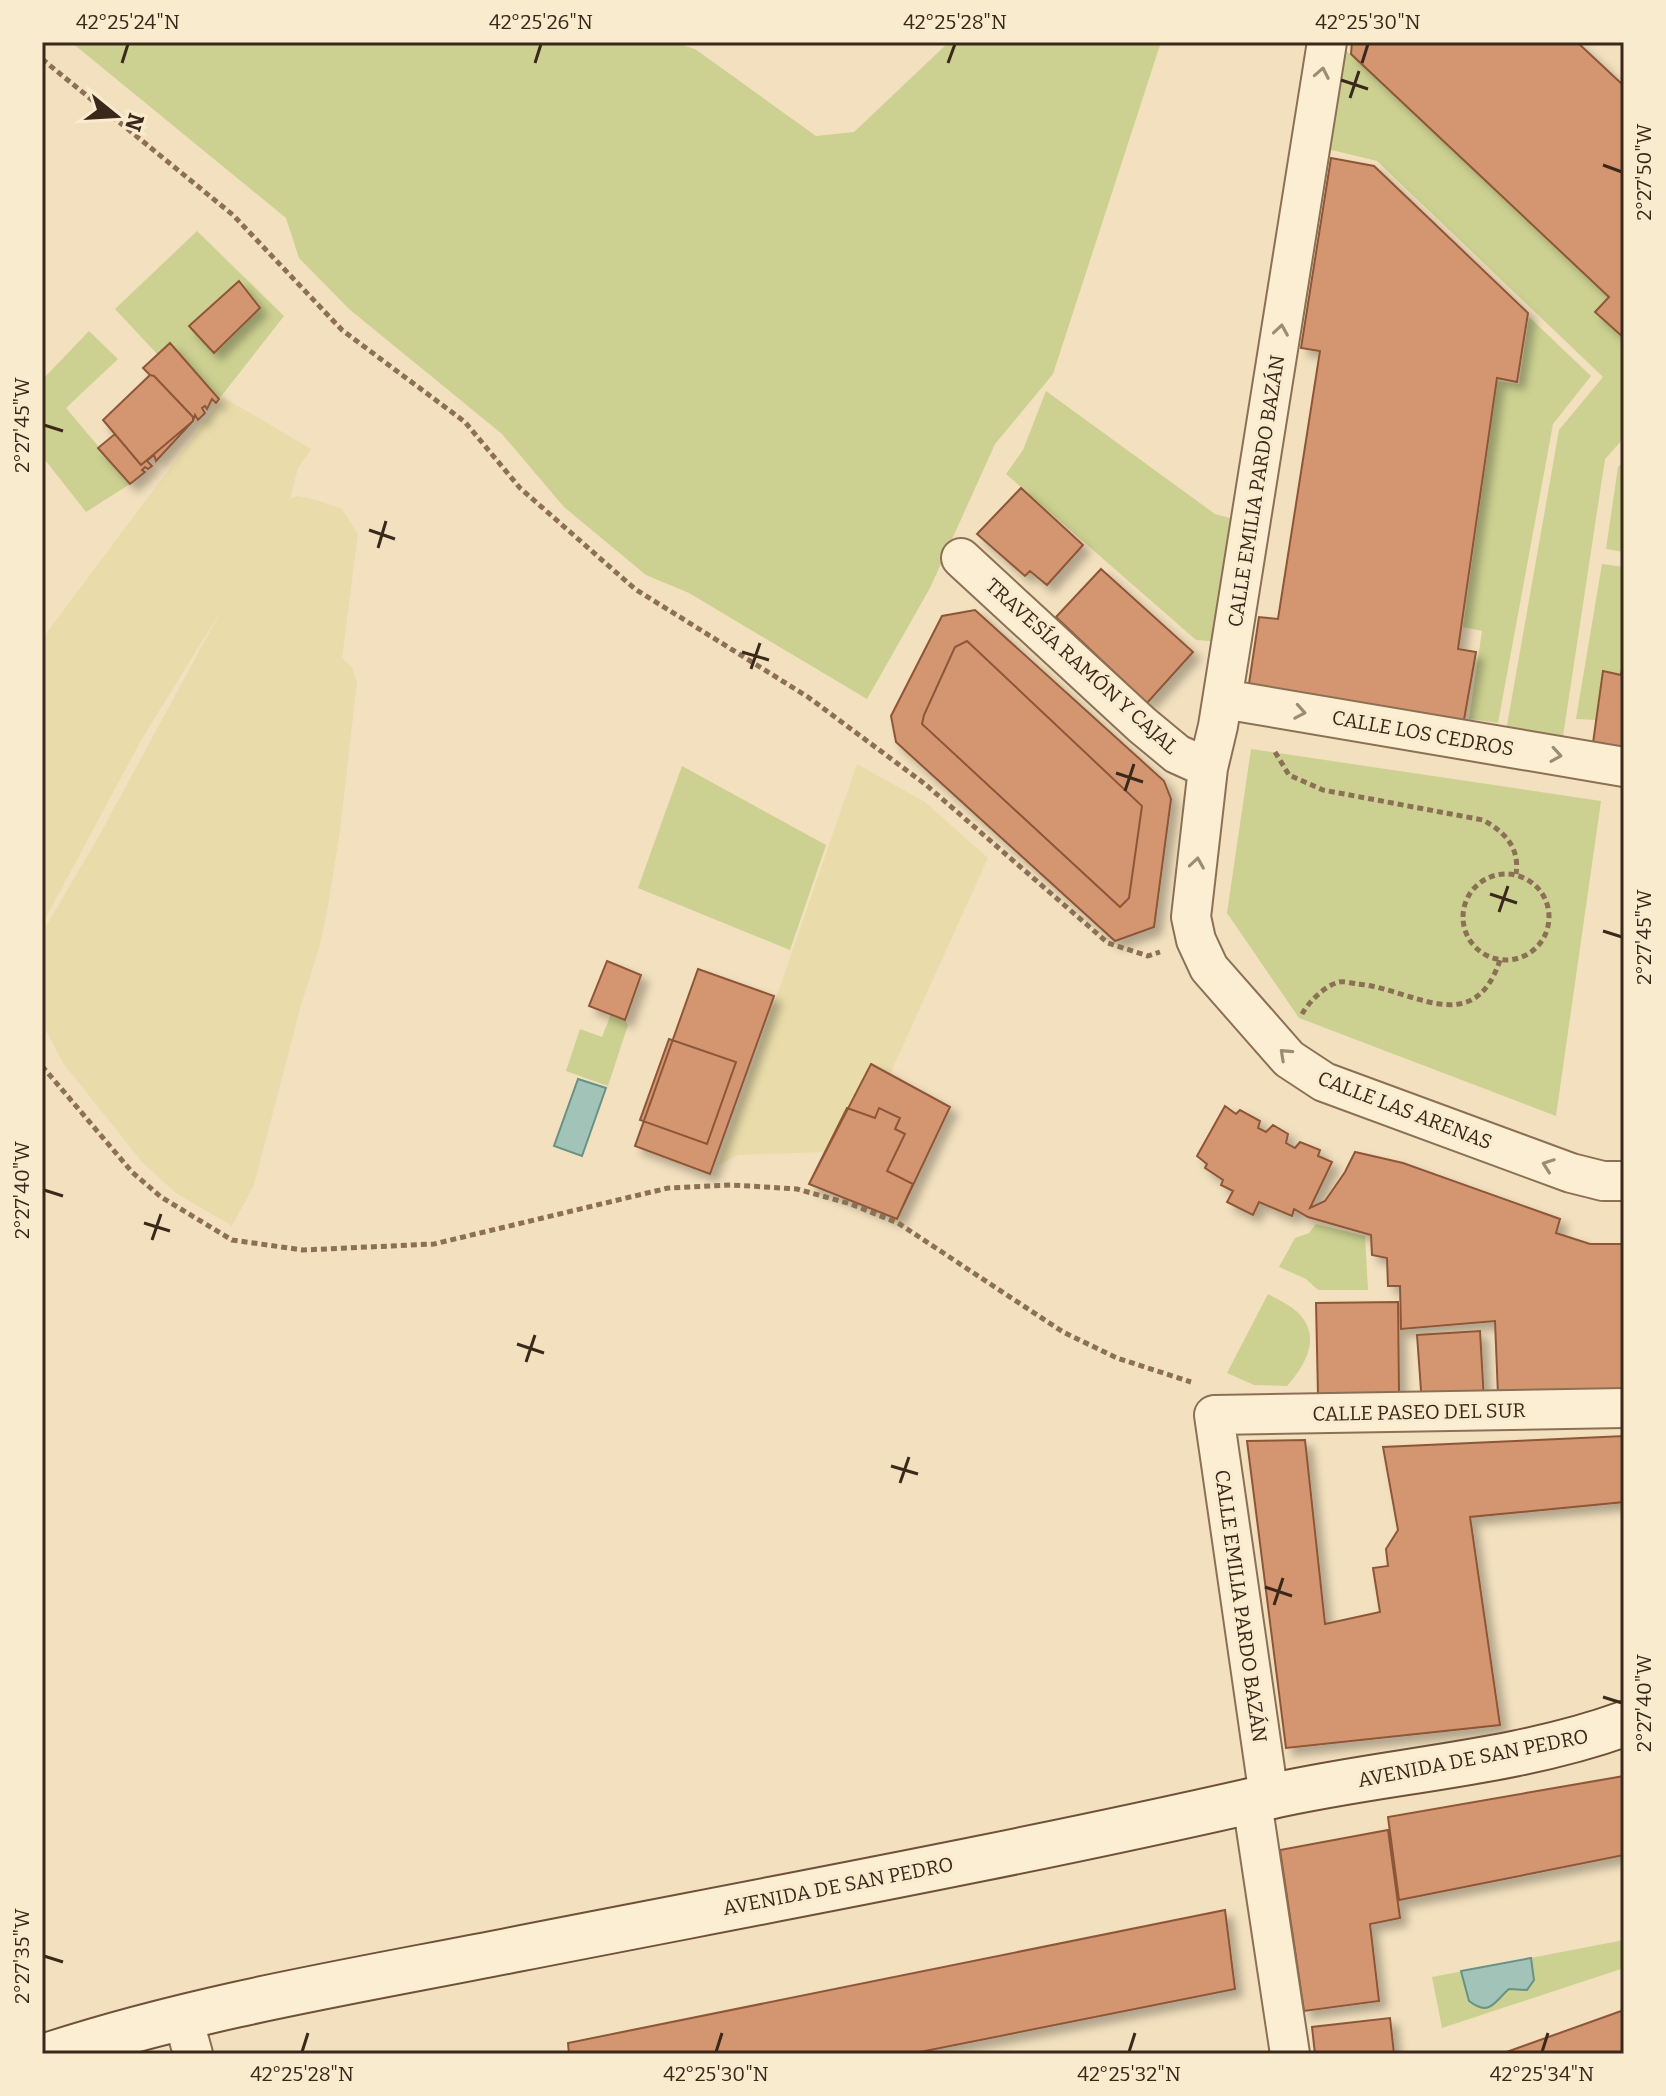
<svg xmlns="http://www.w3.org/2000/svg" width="1666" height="2096" font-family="Bitter,serif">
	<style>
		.farmland { fill: #e9dcaa }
		.green { fill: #ccd191 }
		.water { fill: #a2c3b8; stroke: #689286; stroke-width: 2 }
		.building { fill: #d49670; stroke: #8e5738; stroke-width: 2; filter: url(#shadow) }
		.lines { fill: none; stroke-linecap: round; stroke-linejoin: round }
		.street-casing { stroke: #8c7055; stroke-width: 42 }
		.secondary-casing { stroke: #6e5138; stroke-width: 48 }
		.path { stroke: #8c7055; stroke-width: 5; stroke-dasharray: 6 4; stroke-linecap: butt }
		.street { stroke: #fceed2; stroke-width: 38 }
		.secondary { stroke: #fceed2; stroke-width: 44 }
		.oneway { stroke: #9b8c76 }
		.ticks { fill: none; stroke: #3a291b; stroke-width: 3 }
		.labels { text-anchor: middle; stroke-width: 6; stroke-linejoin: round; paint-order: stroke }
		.street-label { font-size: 20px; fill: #3a291b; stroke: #f9ebce }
		.neatline { fill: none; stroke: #3a291b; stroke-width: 3 }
		.ticks-label { font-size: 20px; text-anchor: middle; fill: #3a291b }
	</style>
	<defs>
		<filter id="shadow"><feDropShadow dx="7" dy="7" stdDeviation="4" flood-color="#0004"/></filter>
	</defs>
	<rect width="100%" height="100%" fill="#f2e0be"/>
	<path class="farmland" d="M223,397l88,52 -13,19 -8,31 7,-3 19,4 26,9 16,25 -16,124 10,9 5,15 -17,149 -12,75 -8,39 -19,60 -47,180 -22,41 -56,-33 -34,-31 -79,-99 -21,-40v-90l57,-97 123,-227 -82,133 -98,183v-286z
		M857,764l68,38 63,56 -98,216 -19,-10 -46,88 -87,3 -20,11z"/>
	<path class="green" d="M71,42h601l23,7 121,87 38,-4 95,-90h212l-108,332 -58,70 -65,144 -63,111 -178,-106 -43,-18 -82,-68 -62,-73 -153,-125 -50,-51 -13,-40z
		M1337,42l272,255 -14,15 29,26v100l-19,21 -45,297 -57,-8 56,-318 44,-53 -226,-216 -66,-16z
		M197,231l87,85 -65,83 -49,-56 -12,12 -43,-46z
		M1529,317l62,59 -38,48 -55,299 -29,-4 13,-88 -19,-4 34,-246 22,3z
		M89,331l29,28 -52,49 64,76 -44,28 -44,-56v-76z
		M1046,391l169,123 26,7 -20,121 -25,-2 -190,-166 17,-24z
		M1624,461v91l-18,-3 12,-82z
		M1602,564l22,3v91l-3,17 -18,-4 -7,49 -20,-1z
		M1251,749l350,52 -45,315 -257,-98 -72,-105z
		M682,766l144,79 -36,105 -152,-62z
		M611,1014l14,6 3,5 -20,61 -42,-15 14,-42 22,8z
		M1316,1224l49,12 3,54h-50l-12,-11 -27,-12 16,-29 14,-5z
		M1268,1294c11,6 26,13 33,22 20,23 3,51 -14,70l-33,-1 -27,-12z
		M1624,1940v28l-182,60 -10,-51z"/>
	<path class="water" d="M578,1079l28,9 -24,68 -28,-10z
		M1531,1958l3,22 -7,10 -18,-1c-15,13 -19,28 -40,12l-8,-30z"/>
	<path class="building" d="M1352,42h225l47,44v252l-29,-26 14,-15 -258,-243z
		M1331,158l43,8 154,147 -11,69 -20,-4 -39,271 18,3 -14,79 -215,-34 12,-80 19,2 42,-268 -19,-3z
		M239,281l21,27 -46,45 -25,-27z
		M170,343l49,56 -3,4 -4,-4 -5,10 -2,-3 -3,2 3,5 -7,7 -3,-5 -2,6 -37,40 -2,-6 -7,6 5,5 -4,3 -3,-2 -3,3 3,2 -15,12 -32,-36 17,-14 -12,-14 47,-45 -7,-7z
		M150,375l4,1 39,41v4l-52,44 -38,-45z
		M1021,488l62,57 -36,40 -17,-14 -5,5 -48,-42z
		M1101,569l92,83 -46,51 -91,-86z
		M975,610l189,171 7,18 -17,128 -39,14 -219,-199 -5,-26 51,-100z
		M967,641l175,165 -13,92 -9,9 -198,-183 2,-9 31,-68z
		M1624,658v96l-31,-11 10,-72 18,4z
		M607,961l34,14 -16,45 -36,-14z
		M698,969l76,27 -64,178 -75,-28z
		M669,1039l67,23 -29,82 -67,-24z
		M871,1064l79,43 -53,112 -88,-35z
		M1225,1106l11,8 4,-4 20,11 -2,7 8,4 7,-7 15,9 -2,9 9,5 5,-6 20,8 -2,6 14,6 -22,46 15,-7 20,-29 10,-20 48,11 157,56 -4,14 34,11h34v152h-47v-7l-79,6 -3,-74 -94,8 -1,-43h-12l-1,-28 -15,-3 -1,-20 -63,-18 -14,-8 -2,7 -33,-14 -6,13 -26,-13 6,-11 -12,-6 2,-5 -18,-12 2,-4 -10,-8z
		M847,1108l28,10 4,-10 21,10 -5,11 10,5 -18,37 26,13 -16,35 -88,-35z
		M1398,1302l1,91 -81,1 -2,-91z
		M1480,1331l4,70 -62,3 -5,-69z
		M1624,1436v66l-154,15 30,208 -214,23 -39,-307 58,-1 20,184 55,-12 -7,-44 15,-2 -2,-17 12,-19 -15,-83z
		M1624,1776v79l-225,45 -11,-83z
		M1388,1830l12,88 -30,6 9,77 -75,10 -24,-161z
		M1225,1910l10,79 -325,65h-341l-1,-11z
		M1624,2010v44h-123z
		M1390,2018l4,36h-79l-3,-27z"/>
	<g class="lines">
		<defs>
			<path id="street" d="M1327,42l-109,684 -10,42 -17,149 5,23 13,28 80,91 35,23 247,91 32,8h21
				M961,558l181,167 35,29 31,14
				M1223,699l401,68
				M1269,1797l-55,-382 410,-7
				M1252,1802l38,252
				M183,2018l10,36"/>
			<path id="secondary" d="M52,2054c151,-49 309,-74 465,-105 250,-49 502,-95 751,-152 118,-27 242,-32 356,-73"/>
		</defs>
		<use href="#street" class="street-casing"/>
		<use href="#secondary" class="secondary-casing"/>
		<path class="path" d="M42,59l191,156 109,115 123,92 55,66 115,101 173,108 117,87 183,159 40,13 12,-4
			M1275,752l14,23 34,15 160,30c22,12 37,28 33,54
			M1463 917a43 43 0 1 1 86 0a43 43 0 1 1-86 0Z
			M1302,1014c7,-12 22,-28 37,-32 5,-1 13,1 18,2 55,4 116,57 143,-24
			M42,1066l90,106 29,25 71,43 71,10 131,-6 234,-56 64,-3 65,4 54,15 47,19 165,109 54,26 74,24"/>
		<use href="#street" class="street"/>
		<use href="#secondary" class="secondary"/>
	</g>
	<defs><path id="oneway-chevron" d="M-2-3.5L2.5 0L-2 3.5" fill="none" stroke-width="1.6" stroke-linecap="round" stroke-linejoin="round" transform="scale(2)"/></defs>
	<g class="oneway">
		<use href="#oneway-chevron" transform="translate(1322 73) rotate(-79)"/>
		<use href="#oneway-chevron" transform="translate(1281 330) rotate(-81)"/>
		<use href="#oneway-chevron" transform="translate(1300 712) rotate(10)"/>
		<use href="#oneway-chevron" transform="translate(1556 755) rotate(9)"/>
		<use href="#oneway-chevron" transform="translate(1197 863) rotate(-81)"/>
		<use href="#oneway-chevron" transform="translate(1285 1054) rotate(-137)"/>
		<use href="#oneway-chevron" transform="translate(1548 1165) rotate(-160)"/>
	</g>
	<path class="ticks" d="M122,63l6,-19M535,63l6,-19M948,63l7,-19M1362,63l6,-19M1341,80l27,9M1350,98l9,-27M1603,165l19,7M44,425l19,6M369,530l26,9M378,548l8,-27M742,652l27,8M751,669l9,-26M1116,773l27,9M1125,791l9,-27M1490,894l27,9M1499,912l9,-26M1603,931l19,6M44,1190l19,6M144,1223l26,8M152,1240l9,-26M517,1344l27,9M526,1362l9,-27M891,1466l27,8M900,1483l9,-26M1265,1587l27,9M1274,1605l9,-27M1603,1697l19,6M44,1956l19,6M302,2052l6,-19M716,2052l6,-19M1129,2052l6,-19M1542,2052l6,-19"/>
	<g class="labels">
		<g class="street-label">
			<text transform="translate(1256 491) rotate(-81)" y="7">CALLE EMILIA PARDO BAZÁN</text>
			<text transform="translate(1082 666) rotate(42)" y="7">TRAVESÍA RAMÓN Y CAJAL</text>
			<text transform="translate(1423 733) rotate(10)" y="7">CALLE LOS CEDROS</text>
			<text transform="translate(1405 1110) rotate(21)" y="7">CALLE LAS ARENAS</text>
			<text transform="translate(1419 1412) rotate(-1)" y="7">CALLE PASEO DEL SUR</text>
			<text transform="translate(1241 1606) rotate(82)" y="7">CALLE EMILIA PARDO BAZÁN</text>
			<text transform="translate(1473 1758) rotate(-11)" y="7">AVENIDA DE SAN PEDRO</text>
			<text transform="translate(838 1886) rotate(-11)" y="7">AVENIDA DE SAN PEDRO</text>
		</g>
	</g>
	<rect width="1666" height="2096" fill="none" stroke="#f9ebce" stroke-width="88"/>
	<g transform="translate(116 116) rotate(108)" stroke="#f9ebce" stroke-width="6" paint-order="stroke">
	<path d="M0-6L14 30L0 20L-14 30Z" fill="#3a291b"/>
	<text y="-12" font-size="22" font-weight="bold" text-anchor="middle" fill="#3a291b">N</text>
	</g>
	<rect x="44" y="44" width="1578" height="2008" class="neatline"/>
	<g class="ticks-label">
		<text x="128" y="29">42°25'24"N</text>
		<text x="541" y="29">42°25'26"N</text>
		<text x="955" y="29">42°25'28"N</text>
		<text x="1368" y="29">42°25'30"N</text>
		<text transform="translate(1644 172) rotate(-90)" y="7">2°27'50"W</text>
		<text transform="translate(22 425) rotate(-90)" y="7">2°27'45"W</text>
		<text transform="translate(1644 937) rotate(-90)" y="7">2°27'45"W</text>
		<text transform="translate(22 1190) rotate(-90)" y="7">2°27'40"W</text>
		<text transform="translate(1644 1703) rotate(-90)" y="7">2°27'40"W</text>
		<text transform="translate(22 1956) rotate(-90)" y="7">2°27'35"W</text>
		<text x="302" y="2081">42°25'28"N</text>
		<text x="716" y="2081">42°25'30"N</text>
		<text x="1129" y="2081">42°25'32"N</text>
		<text x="1542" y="2081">42°25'34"N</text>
	</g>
</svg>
